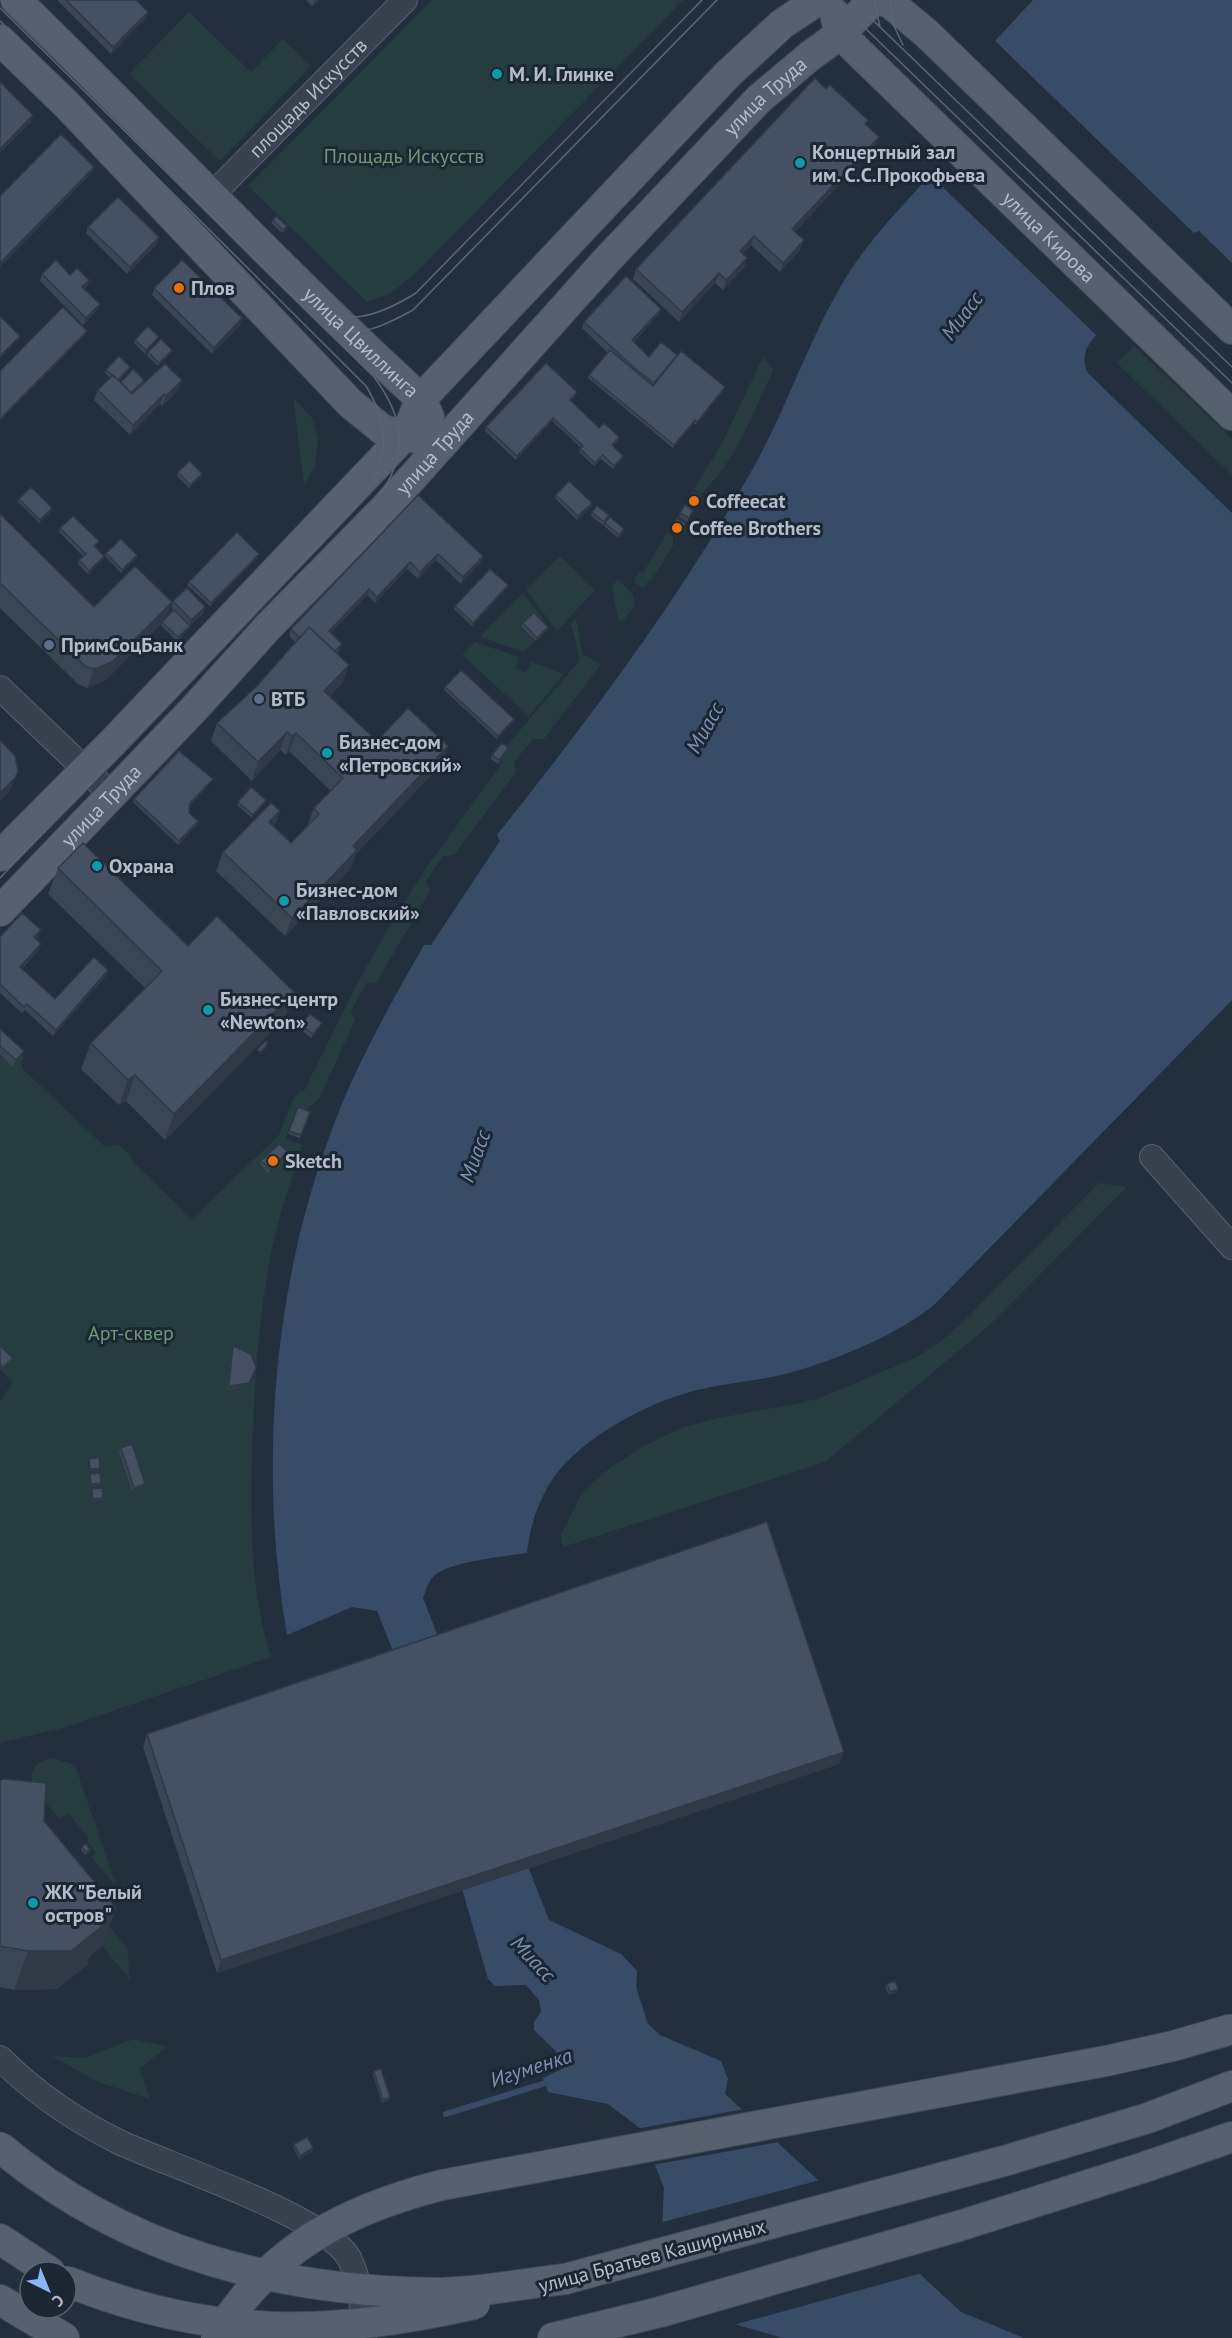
<svg xmlns="http://www.w3.org/2000/svg" width="1232" height="2338" font-family="'PT Sans',sans-serif">
	<style>
		.green { fill: #263c3f }
		.water { fill: #394c67 }
		.pier { fill: #242f3e }
		.lines { fill: none; stroke-linecap: round; stroke-linejoin: round }
		.stream { stroke: #394c67; stroke-width: 6 }
		.minor-casing { stroke: #565f6c; stroke-width: 26 }
		.major-casing { stroke: #414a57; stroke-width: 32 }
		.minor { stroke: #38414e; stroke-width: 24 }
		.major { stroke: #56606e; stroke-width: 30 }
		.tram { stroke: #5a6575; stroke-width: 1.5 }
		.major-bridge-casing { stroke: #414a57; stroke-width: 32; stroke-linecap: butt }
		.major-bridge { stroke: #56606e; stroke-width: 30 }
		.wall { fill: #3b4654 }
		.shaded-wall { fill: #303945 }
		.building { fill: #455162; stroke: #303945; stroke-width: 1.5 }
		.culture-dot { fill: #0f9aa8; stroke: #1d2633; stroke-width: 2 }
		.food-dot { fill: #e8710a; stroke: #1d2633; stroke-width: 2 }
		.service-dot { fill: #5c6f8a; stroke: #1d2633; stroke-width: 2 }
		.labels { text-anchor: middle; stroke-width: 6; stroke-linejoin: round; paint-order: stroke }
		.poi-label { font-size: 20px; font-weight: bold; fill: #b4bcc9; stroke: #1d2633; text-anchor: start }
		.street-label { font-size: 20px; fill: #b4bcc9; stroke: #1d2633 }
		.park-label { font-size: 20px; fill: #6b9a76; stroke: #1d2633 }
		.water-label { font-size: 21px; font-style: italic; fill: #7c92b1; stroke: #1d2633 }
	</style>
	<rect width="100%" height="100%" fill="#242f3e"/>
	<path class="green" d="M432,0h251l-262,268 -31,26 -23,8 -119,-116z
		M189,12l62,60 32,-33 28,27 -91,95 -91,-87z
		M1134,346l98,93v36l-115,-112z
		M763,357l10,13c-20,43 -37,91 -72,124l-7,-5 27,-44z
		M293,397l19,21 6,21 -3,27 -11,18z
		M667,533l6,3v10l-22,35 -2,-1 -6,8 -9,-6 5,-11 4,2z
		M560,556l35,34 -38,41 -31,-42z
		M618,579l15,16 2,10 -13,17 -4,-3 -6,-33z
		M523,593l23,30 -2,3 -11,-11 -13,12 15,14 -11,11 -44,-15z
		M576,618l6,35 18,12 -56,74h-11l-19,23 2,10 -62,83 -11,1 -17,25 4,10 -54,92 -10,1 -15,27 4,9 -36,79 -14,12 -8,-4 -12,32 18,6c-12,35 -25,72 -32,109 -13,67 -17,136 -19,204 -2,66 -1,135 19,199l-208,71 -63,15v-342l13,-19 -13,-13v-334l23,22 -1,11 83,79 13,-3 13,12 3,7 58,56 87,-84 14,-36 6,-7 5,-1 54,-109 30,-53 38,-61 74,-102 5,-18 75,-88 -9,-36z
		M475,642l44,15 -4,12 11,3 5,-10 33,12 -35,42 -67,-61z
		M1099,1183l28,4 -136,137 -166,138 -262,85 -2,-12 22,-44 28,-24 33,-21 37,-18 37,-10 82,-15 20,-5 95,-40 26,-17 23,-20z
		M52,1758l23,7 41,121 -25,-29 5,-4 -9,-12 2,-3 -21,-25 -8,6c-10,-13 -38,-35 -25,-52 4,-5 10,-8 17,-9z
		M71,1880l56,68 3,32 -67,-82z
		M134,2039l33,8 -28,22 11,30 -54,-18 -44,-25 32,2z"/>
	<path class="water" d="M1033,0h199v263l-33,-32 -5,2 -98,102c-10,12 -16,23 -8,38l144,140v487l-298,305c-36,29 -91,52 -135,65 -38,12 -78,12 -116,24 -43,13 -103,46 -129,83 -16,23 -24,49 -27,76 -21,3 -79,9 -93,23 -6,6 -8,14 -11,22l126,322 72,34 16,17 -1,16 12,37 12,11 61,26 7,18 -3,15 236,218 63,26h-241l-63,-18 -58,-89 2,-43 -23,-59 -33,-25 -60,-12 -5,-14 27,-13 -36,-35v-8l7,-10 -2,-12 -13,-15 -31,1 -7,-7 -94,-326 -17,-42 -25,-4 -65,28c-29,-168 -14,-352 47,-511 24,-63 57,-121 90,-179h7l69,-104 -3,-6c93,-117 182,-235 255,-365 37,-65 59,-139 100,-202 20,-30 45,-56 69,-83 35,-38 70,-75 106,-112l-32,-32z"/>
	<path class="pier" d="M995,41l199,192 -98,102 -168,-162 95,-101 -30,-29z
		M745,2109l34,33 -127,23 -16,-36z
		M820,2180l102,93 -192,53 -12,-3 -52,-50 -7,-41v-9z"/>
	<g class="lines">
		<path class="stream" d="M446,2114l106,-33"/>
		<defs>
			<g id="minor">
				<path id="s1" d="M211,196l194,-196"/>
				<path d="M0,688l112,107"/>
				<path d="M1152,1157l80,90"/>
				<path d="M0,2058c35,35 74,62 119,84 46,22 208,75 230,116 12,24 14,54 15,80"/>
			</g>
			<g id="major">
				<path id="s2" d="M16,0c136,132 265,271 405,399l8,18"/>
				<path d="M880,0l10,3 36,30 306,296"/>
				<path id="s3" d="M835,14l5,20 392,381"/>
				<path d="M0,40l67,65 283,298 33,27 37,9"/>
				<path d="M0,856l113,-114 293,-308 15,-35 307,-325 54,-50 36,-24"/>
				<path id="s4" d="M0,911l193,-201 76,-84 117,-119 220,-246 153,-162 51,-43 30,-22 33,-34"/>
				<path d="M0,2239l50,33"/>
				<path d="M565,2279l439,-118 144,-43 84,-32"/>
				<path d="M0,2300l64,38"/>
				<path d="M553,2338l107,-26 299,-86 186,-59 87,-30"/>
			</g>
		</defs>
		<use href="#minor" class="minor-casing"/>
		<use href="#major" class="major-casing"/>
		<use href="#minor" class="minor"/>
		<use href="#major" class="major"/>
		<path class="tram" d="M836,0l396,383
			M852,0l380,367
			M874,0l6,27
			M890,0l3,24 10,21
			M0,8l374,369c31,41 35,79 3,122l-377,394
			M0,21l366,365c27,44 22,79 -9,119l-357,373
			M305,305c41,23 74,11 111,-12l286,-293
			M326,329c36,8 56,-2 87,-19l304,-310"/>
		<defs>
			<path id="major-bridge" d="M0,2147c124,104 273,144 434,146 43,0 87,-9 131,-14
				M66,2281c140,57 261,57 409,23
				M216,2338c53,-89 128,-128 226,-153l664,-124 67,-15 59,-17"/>
		</defs>
		<use href="#major-bridge" class="major-bridge-casing"/>
		<use href="#major-bridge" class="major-bridge"/>
	</g>
	<path class="wall" d="M57,0h79l12,12 -2,6 -35,36z
		M306,0h13l-7,6z
		M866,125l9,21 -80,86 5,18 -20,22 -29,-27 -8,9 4,4 -3,10 -21,22 -8,-7 -36,39 -46,-43 3,-10z
		M273,220l13,9 -4,4 -11,-10z
		M88,227l69,17 -30,30 -41,-41z
		M42,274l28,1 19,5 -2,6 -2,3 15,15 -3,6 -14,15 -43,-44z
		M154,288l86,37 -28,29 -60,-59z
		M661,309l-3,6 -24,27 15,15 27,1 49,29 -1,3 -28,35 -2,-2 -21,25 -85,-70 1,-3 19,-22 -26,-25 2,-6z
		M135,340h22l-12,14 -11,-11z
		M172,350l-1,3 -13,13 -11,-10 1,-4z
		M130,367l-1,3 -10,11 2,1 23,-2 -1,3 -5,6 44,-9 -4,10 -16,16 -2,-2 -30,31 -36,-35 4,-10 12,-12 -5,-5 1,-3z
		M576,395l-5,6 28,27 19,12 -5,6 10,10 -1,3 -9,10 -12,-10 -7,7 -15,-14 2,-4 -29,-27 -36,39 -31,-29 1,-4z
		M178,472l23,5 -12,11 -12,-12z
		M418,495l65,61 -3,7 -19,21 -25,-24 -18,19 -11,-10 -32,34 -8,-8 -36,38 9,18 -3,2 12,12 -7,18 -12,13 47,45 64,24 -85,89 -5,14 -66,68 -69,-65 7,-19 57,-41 -6,16 17,16 16,-17 7,-18 17,-17 -42,-40 -3,4 -6,-5 -28,31 -41,-40 6,-18 39,-36 39,-45 -6,-6 2,-7z
		M556,495l35,11 -14,14 -22,-22z
		M19,499l32,13 -12,11 -21,-21z
		M688,499l12,1 -5,8 -8,-5z
		M693,510l-6,12 -8,-5 1,-4z
		M592,512l17,3 -6,10 -12,-9z
		M0,514l94,93 78,-5 -7,16 8,-8 -2,-2 2,-7 32,6 -2,6 -13,13 -1,3 -12,12 -16,-16 1,-2 -56,57 -19,8 -9,-4 -78,-76z
		M605,523l19,6 -1,3 -5,6 -14,-12z
		M685,523l-6,11 -8,-5 1,-3z
		M60,528l39,13 -4,6 9,9 -1,3 -15,15 -10,-10 1,-4 4,-4 -24,-24z
		M106,553l31,2 -1,4 -15,14 -16,-17z
		M258,557l-48,49 -23,-21 2,-3z
		M508,585l-1,3 -35,38 -18,-17 1,-3z
		M523,623l24,7 -11,11 -15,-14z
		M445,687l69,32 -1,3 -16,17 -53,-49z
		M507,751l-9,13 -7,-5 1,-4z
		M211,782l-21,24 -1,7 9,8 -1,4 -19,20 -45,-43 1,-3z
		M266,800l-1,3 -13,15 -15,-13 1,-3z
		M58,868l130,78 97,72 -120,122 -39,-39 -7,4 -38,-36 10,-26 54,-55 -97,-94z
		M0,937h39l-3,2 3,11 -17,19 33,30 53,-29 -2,6 -53,60 -28,-26 -3,3 -22,-20z
		M301,1025l19,2 -9,11 -11,-9z
		M0,1029l22,28 -9,10 -13,-13z
		M310,1112l-10,26 -12,-4 1,-3z
		M286,1155l-18,18 -8,-9 1,-3z
		M233,1346l15,40 -20,4 4,-41z
		M121,1448l23,40 -12,3 -13,-40z
		M147,1734l692,30 -622,209 -74,-226z
		M0,1781l44,40 72,87 -14,38 -12,10 -3,9 -30,24 -43,1 -14,-3z
		M82,1847l8,2 -1,3 -4,3 -4,-5z
		M887,1984l10,8 -8,3 -4,-8z
		M374,2071l16,26 -1,3 -7,3 -9,-29z
		M294,2144l19,4 -1,4 -13,7 -6,-12z"/>
	<path class="shaded-wall" d="M315,0h4l-7,6z
		M148,12l-2,6 -35,36 2,-7z
		M33,115l-2,7 -31,31v-4z
		M879,137l-4,9 -86,93 3,-10z
		M94,167l-2,6 -92,94v-4z
		M754,236l-3,9 -15,16 4,-10z
		M159,237l-2,7 -30,30 3,-7z
		M804,240l-4,10 -20,22 3,-9z
		M747,258l-3,10 -21,22 3,-10z
		M719,273l-4,10 -36,39 3,-10z
		M89,280l-2,6 -7,7 2,-6z
		M100,304l-3,6 -14,15 3,-7z
		M661,309l-3,6 -29,32 3,-7z
		M242,318l-2,7 -28,29 2,-6z
		M87,331l-1,3 -86,87v-2z
		M20,336l-1,3 -19,19v-2z
		M159,337l-2,3 -12,14 1,-4z
		M172,350l-1,3 -13,13 1,-3z
		M130,367l-1,3 -13,14 1,-4z
		M182,380l-4,10 -16,16 4,-10z
		M725,387l-1,3 -28,35 1,-3z
		M164,394l-4,10 -30,31 3,-10z
		M553,418l-1,3 -36,39 1,-4z
		M695,420l-1,3 -21,25 1,-3z
		M623,456l-1,3 -9,10 1,-3z
		M202,474l-1,3 -12,11 1,-3z
		M592,503l-1,3 -14,14 1,-4z
		M52,508l-1,4 -12,11 1,-3z
		M259,554l-1,3 -48,49 1,-3z
		M438,554l-2,6 -18,19 2,-7z
		M137,555l-1,4 -15,14 1,-3z
		M104,556l-1,3 -15,15 1,-3z
		M483,556l-3,7 -19,21 2,-7z
		M410,562l-3,7 -32,34 2,-6z
		M508,585l-1,3 -35,38 1,-3z
		M369,589l-2,6 -41,43 3,-7z
		M172,602l-7,18 -59,60 -19,8 7,-19z
		M205,607l-2,6 -14,14 2,-7z
		M190,626l-1,3 -12,12 1,-4z
		M548,627l-1,3 -11,11 1,-3z
		M342,644l-2,7 -15,15 2,-6z
		M349,665l-7,18 -24,26 6,-18z
		M514,719l-1,3 -16,17 1,-3z
		M287,732l-7,18 -28,31 6,-19z
		M296,733l-7,18 -3,4 6,-19z
		M448,746l-7,19 -85,89 -5,14 -66,68 7,-18 61,-72z
		M15,778l-5,13 -10,10v-8z
		M213,779l-2,3 -22,25 1,-4z
		M266,800l-1,3 -13,15 1,-3z
		M280,811l-7,19 -4,-8z
		M198,821l-1,4 -19,20 1,-4z
		M41,930l-2,7 -7,7 2,-7z
		M41,944l-2,6 -22,23 3,-6z
		M108,970l-2,6 -53,60 3,-6z
		M294,992l-9,26 -120,122 9,-26z
		M268,1043l-1,4 -8,8 1,-3z
		M24,1051l-2,6 -9,10 3,-7z
		M135,1075l-9,26 -7,4 9,-25z
		M288,1152l-2,3 -18,18 2,-4z
		M13,1358l-2,3 -9,10 1,-4z
		M256,1368l-8,18 -20,4 1,-4z
		M100,1468l-2,3 -9,1 1,-3z
		M101,1483l-1,3 -10,1 1,-3z
		M145,1484l-1,4 -12,3 2,-3z
		M103,1498l-1,3 -10,1 1,-3z
		M844,1752l-5,12 -622,209 4,-13z
		M116,1908l-14,38 -12,10 -3,9 -30,24 -43,1 14,-39z
		M898,1989l-1,3 -8,3 1,-3z
		M390,2097l-1,3 -7,3 1,-3z
		M313,2148l-1,4 -13,7 1,-3z"/>
	<path class="building" d="M66,0h70l12,12 -35,35z
		M815,78l11,11 4,-4 38,35 -3,4 14,13 -87,92 12,11 -21,23 -29,-27 -14,15 7,7 -21,22 -7,-7 -37,39 -46,-43z
		M0,82l33,33 -33,34z
		M61,134l33,33 -94,96v-67z
		M118,197l41,40 -29,30 -42,-40z
		M276,216l11,10 -4,4 -10,-10z
		M56,260l14,15 7,-7 12,12 -7,7 18,17 -14,14 -44,-44z
		M182,260l60,58 -28,30 -60,-60z
		M626,276l35,33 -29,31 17,17 12,-15 16,13 -23,28 -17,-13 -53,-48z
		M63,307l24,24 -87,88v-48z
		M0,316l20,20 -20,20z
		M148,326l11,11 -13,13 -11,-10z
		M161,339l11,11 -13,13 -11,-11z
		M610,350l43,36 28,-35 44,36 -28,35 -2,-2 -21,25 -85,-70z
		M119,356l11,11 -12,13 -12,-10z
		M546,363l31,29 -7,8 29,28 5,-5 15,14 -7,8 11,11 -9,10 -11,-11 -8,8 -15,-14 3,-3 -30,-28 -36,38 -31,-29z
		M165,364l17,16 -16,16 -2,-2 -31,31 -35,-35 15,-15 19,19z
		M133,369l11,11 -13,13 -10,-11z
		M190,461l12,13 -12,11 -12,-13z
		M569,481l23,22 -14,13 -22,-21z
		M31,487l21,21 -12,12 -21,-21z
		M693,492l8,4 -4,9 -9,-6z
		M418,495l65,61 -20,21 -25,-23 -18,18 -10,-10 -33,35 -8,-8 -40,42 13,13 -7,7 -26,-24 -9,11 -9,-9z
		M685,505l8,5 -4,8 -9,-5z
		M597,506l12,9 -5,7 -12,-10z
		M0,514l94,93 41,-41 37,36 -60,60 -18,7 -9,-3 -85,-83z
		M73,516l26,25 -5,5 10,10 -15,15 -10,-11 7,-6 -26,-26z
		M610,517l14,12 -5,6 -14,-12z
		M677,518l8,5 -4,8 -9,-5z
		M237,532l22,22 -48,49 -22,-21z
		M121,539l16,16 -15,15 -16,-17z
		M490,569l18,16 -35,38 -18,-17z
		M187,588l18,19 -14,13 -18,-19z
		M174,610l16,16 -12,11 -16,-15z
		M534,613l14,14 -11,11 -14,-15z
		M309,627l40,38 -25,26 53,50 31,-33 40,38 -95,100 4,4 -65,68 -69,-66 48,-49 9,8 -11,11 22,21 28,-29 -5,-6 29,-30 -47,-45 -4,3 -5,-4 -29,30 -41,-39 39,-36z
		M461,670l53,49 -16,17 -53,-49z
		M0,740l15,16 3,15 -3,7 -15,15z
		M502,743l6,5 -9,12 -7,-5z
		M179,751l34,28 -23,24 -1,10 9,8 -19,20 -45,-42z
		M251,787l15,13 -13,15 -15,-13z
		M83,843l105,103 29,-30 77,76 -120,122 -39,-39 -7,5 -37,-37 71,-72 -104,-103z
		M22,913l19,17 -7,7 7,7 -21,23 35,32 39,-42 14,13 -52,60 -29,-26 -3,3 -24,-23v-47z
		M310,1014l12,9 -9,11 -12,-9z
		M0,1029l24,22 -8,9 -16,-14z
		M266,1041l2,2 -8,9 -3,-2z
		M298,1107l12,5 -9,23 -12,-4z
		M279,1144l9,8 -18,17 -9,-8z
		M0,1346l13,12 -10,9 -3,-3z
		M233,1346l18,8 5,14 -7,15 -20,3z
		M132,1444l13,40 -11,4 -13,-40z
		M99,1458l1,10 -10,1 -1,-10z
		M100,1473l1,10 -10,1 -1,-10z
		M102,1488l1,10 -10,1 -1,-10z
		M767,1522l77,230 -623,208 -74,-226z
		M3,1779l43,4 -2,38 72,87 -15,12v7l-30,24h-43l-28,-5v-165z
		M86,1844l4,5 -4,3 -4,-5z
		M895,1981l3,8 -8,3 -3,-8z
		M381,2069l9,28 -7,3 -9,-29z
		M307,2137l6,11 -13,8 -6,-12z"/>
	<g class="culture-dot">
		<circle cx="497" cy="74" r="6"/>
		<circle cx="800" cy="163" r="6"/>
		<circle cx="327" cy="753" r="6"/>
		<circle cx="97" cy="866" r="6"/>
		<circle cx="284" cy="901" r="6"/>
		<circle cx="208" cy="1010" r="6"/>
		<circle cx="33" cy="1903" r="6"/>
	</g>
	<g class="food-dot">
		<circle cx="179" cy="288" r="6"/>
		<circle cx="694" cy="501" r="6"/>
		<circle cx="677" cy="528" r="6"/>
		<circle cx="273" cy="1161" r="6"/>
	</g>
	<g class="service-dot">
		<circle cx="49" cy="645" r="6"/>
		<circle cx="259" cy="699" r="6"/>
	</g>
	<g class="labels">
		<g class="poi-label">
			<text x="509" y="81">М. И. Глинке</text>
			<text x="812" y="159">Концертный зал<tspan x="812" dy="23">им. С.С.Прокофьева</tspan></text>
			<text x="191" y="295">Плов</text>
			<text x="706" y="508">Coffeecat</text>
			<text x="689" y="535">Coffee Brothers</text>
			<text x="61" y="652">ПримСоцБанк</text>
			<text x="271" y="706">ВТБ</text>
			<text x="339" y="749">Бизнес-дом<tspan x="339" dy="23">«Петровский»</tspan></text>
			<text x="109" y="873">Охрана</text>
			<text x="296" y="897">Бизнес-дом<tspan x="296" dy="23">«Павловский»</tspan></text>
			<text x="220" y="1006">Бизнес-центр<tspan x="220" dy="23">«Newton»</tspan></text>
			<text x="285" y="1168">Sketch</text>
			<text x="45" y="1899">ЖК "Белый<tspan x="45" dy="23">остров"</tspan></text>
		</g>
		<g class="street-label">
			<text dy="7" stroke="none"><textPath href="#s1" startOffset="138">площадь Искусств</textPath></text>
			<text dy="7" stroke="none"><textPath href="#s4" startOffset="1118">улица Труда</textPath></text>
			<text dy="7" stroke="none"><textPath href="#s3" startOffset="312">улица Кирова</textPath></text>
			<text dy="7" stroke="none"><textPath href="#s2" startOffset="486">улица Цвиллинга</textPath></text>
			<text dy="7" stroke="none"><textPath href="#s4" startOffset="632">улица Труда</textPath></text>
			<text dy="7" stroke="none"><textPath href="#s4" startOffset="146">улица Труда</textPath></text>
			<text transform="translate(652 2256) rotate(-15)" y="7">улица Братьев Кашириных</text>
		</g>
		<g class="park-label">
			<text x="404" y="163">Площадь Искусств</text>
			<text x="131" y="1340">Арт-сквер</text>
		</g>
		<g class="water-label">
			<text transform="translate(962 316) rotate(-53)" y="7">Миасс</text>
			<text transform="translate(705 728) rotate(-61)" y="7">Миасс</text>
			<text transform="translate(475 1156) rotate(-70)" y="7">Миасс</text>
			<text transform="translate(533 1959) rotate(47)" y="7">Миасс</text>
			<text transform="translate(531 2068) rotate(-18)" y="7">Игуменка</text>
		</g>
	</g>
	<g transform="translate(48 2290) rotate(137)"><circle r="28" fill="#1d2633" stroke="#59626f" stroke-width="1.5"/>
	<path d="M0-4.5L10 22L0 15L-10 22Z" fill="#8ab4f8"/>
	<text y="-9" font-size="16" font-weight="bold" text-anchor="middle" fill="#b4bcc9">С</text>
	</g>
</svg>
